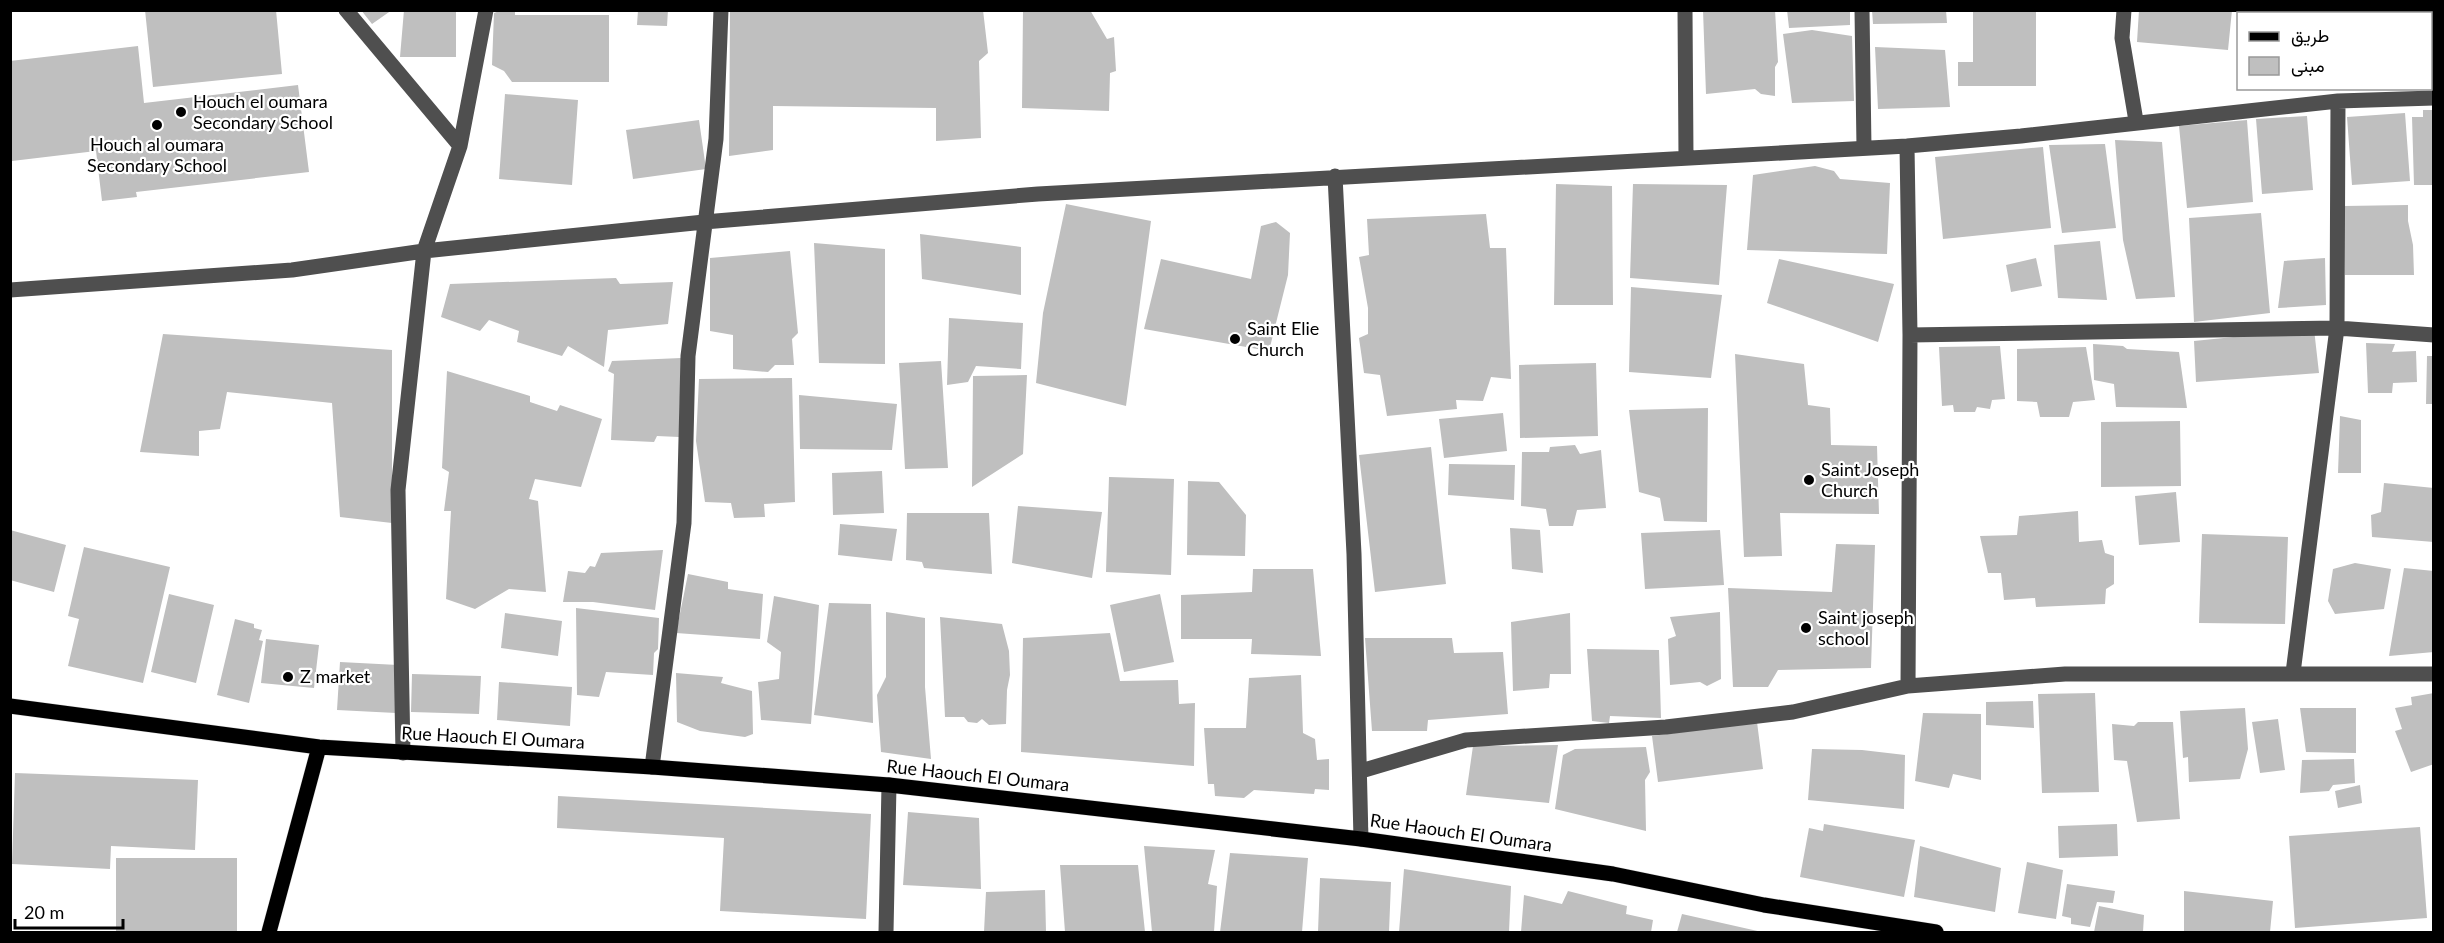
<svg xmlns="http://www.w3.org/2000/svg" width="2444" height="943" font-family="Lato,Vazirmatn,sans-serif">
	<style>
		.building { fill: #bfbfbf }
		.lines { fill: none; stroke-linecap: round; stroke-linejoin: round }
		.major-casing { stroke: #dbdbdb; stroke-width: 16 }
		.minor { stroke: #4f4f4f; stroke-width: 15 }
		.major { stroke: #000; stroke-width: 15 }
		.poi-dot { fill: #000; stroke: #fff; stroke-width: 2 }
		.labels { text-anchor: middle; stroke-width: 4.5; stroke-linejoin: round; paint-order: stroke }
		.poi-label { font-size: 18px; fill: #000; stroke: #fff; text-anchor: start }
		.street-label { font-size: 18px; fill: #000; stroke: #fff }
	</style>
	<rect width="100%" height="100%" fill="#fff"/>
	<path class="building" d="M145,10h131l6,64 -129,13z
		M361,10h31l-20,14z
		M404,10h52v47h-56z
		M502,10h13v5h94v67h-97l-8,-11 -12,-6 2,-52z
		M638,10h30l-1,16 -30,-1z
		M730,10h253l5,43 -9,8 2,77 -45,3v-33l-163,-2v44l-44,6z
		M1023,10h67l17,29 7,-2 2,34 -6,2 -1,38 -87,-3z
		M1703,10h72l3,52 -3,5v29l-14,-2 -6,-5 -49,5z
		M1787,10h63v15l-61,3z
		M1872,10h74l1,13 -74,1z
		M1973,10h63v76h-78v-24h15z
		M2139,10h93l-4,40 -91,-8z
		M2256,10h38v4h-38z
		M2325,10h21v4h-21z
		M2420,10h14v19h-4v-15h-10z
		M1812,30l40,6 2,65 -62,2 -9,-69z
		M138,46l6,57 154,-18 11,87 -173,20 1,5 -35,4 -6,-50 -84,10 -2,-100z
		M1875,47l70,3 5,57 -72,2z
		M505,94l73,6 -6,85 -73,-6z
		M2423,110h11v75h-20l-2,-68h11z
		M2405,113l5,68 -58,4 -5,-68z
		M2307,116l6,74 -51,4 -6,-75z
		M699,120l7,49 -73,10 -7,-49z
		M2247,120l6,82 -66,6 -8,-82z
		M2115,140l47,2 13,155 -39,2 -13,-59z
		M2105,144l11,84 -54,5 -13,-88z
		M2043,147l8,81 -108,11 -8,-82z
		M1815,166l19,5 6,8 50,4 -3,71 -140,-4 6,-75z
		M1556,184l56,2 1,119h-59z
		M1633,184l94,1 -8,100 -89,-7z
		M1066,204l85,17 -25,185 -90,-23 7,-70z
		M2408,205v16l5,24 1,30h-69l-1,-69z
		M2261,213l9,100 -76,9 -5,-104z
		M1486,214l4,34h16l5,131 -20,-2 -8,24 -27,-1 1,9 -70,7 -7,-41 -16,-2 -5,-35 9,-4v-26l-9,-51 10,-2 -2,-36z
		M1276,222l14,11 -2,42 -19,76 -125,-22 17,-70 90,20 10,-53z
		M920,234l101,13v48l-99,-16z
		M2100,241l7,59 -49,-2 -4,-53z
		M814,243l71,6v115l-66,-1z
		M790,251l8,82 -6,6 2,26h-19l-7,7 -35,-3v-34l-23,-4v-73z
		M2036,258l6,28 -31,6 -5,-27z
		M2325,258l1,47 -48,3 6,-47z
		M1779,259l115,25 -16,58 -111,-39z
		M616,278l4,6 53,-2 -5,42 -60,6 -4,37 -36,-21 -6,10 -45,-14 2,-11 -30,-11 -9,11 -39,-14 9,-33z
		M1631,287l91,8 -11,83 -82,-6z
		M949,318l74,5 -2,46 -45,-3 -8,16 -21,3z
		M2314,329l5,44 -123,9 -2,-41z
		M163,334l229,16v173l-52,-6 -8,-114 -105,-11 -7,37 -21,2v25l-59,-4z
		M2366,343l29,1 -3,8 24,-1 1,31 -24,1 -1,10h-24z
		M2093,344l30,2 4,3 52,3 8,56 -71,-1 -2,-23 -20,-4z
		M2000,346l5,53 -13,1 -2,9 -13,-2 -2,5h-21l-1,-7 -11,1 -3,-59z
		M2086,347l9,53 -22,2 -4,15h-29l-3,-15 -20,-1v-52z
		M1735,354l69,10 4,41 22,3 1,37 46,1 2,68 -99,-1 2,43 -38,1z
		M2427,356h7v48h-8z
		M681,358l-2,79 -22,-1 -3,6 -43,-2 3,-66 -6,-3 4,-10z
		M941,361l7,107 -43,1 -6,-106z
		M1596,363l2,73 -78,2 -1,-73z
		M447,371l83,25v6l27,9 3,-6 42,14 -21,68 -46,-8 -6,20 9,2 8,91 -37,-3 -34,20 -29,-10 5,-88h-7l5,-39 -7,-4z
		M1027,375l-4,79 -51,33 1,-111z
		M792,378l3,124 -31,2 1,13 -31,1 -3,-15 -26,-1 -9,-61 3,-62z
		M799,395l98,9 -5,46 -92,-1z
		M1708,408l-1,114 -43,-1 -4,-23 -21,-6 -10,-82z
		M1503,413l4,38 -63,7 -5,-39z
		M2340,416l21,4v53h-23z
		M2180,421l1,65 -80,1v-65z
		M1575,445l5,9 21,-4 5,58 -29,2 -4,16h-24l-3,-17 -25,-3 1,-54h27l1,-5z
		M1431,447l15,137 -71,8 -16,-137z
		M1449,464l66,1 -1,35 -66,-5z
		M882,471l2,42 -51,2 -1,-42z
		M1109,477l65,2 -3,96 -65,-3z
		M1188,481l31,1 27,33 -1,41 -58,-1z
		M2384,483l50,5v54l-62,-5 -1,-22 10,-3z
		M2176,492l4,50 -41,3 -4,-49z
		M1018,506l84,6 -10,66 -80,-15z
		M2078,511l1,31 23,-2 3,13 9,3v28l-8,5 -1,15 -69,3 -1,-9 -31,2 -3,-27h-13l-8,-37 37,-1 2,-19z
		M907,513h82l3,61 -68,-6 -2,-6 -16,-2z
		M840,524l57,5 -5,32 -54,-6z
		M1510,528l30,2 3,43 -31,-4z
		M10,530l56,15 -12,47 -44,-12z
		M1720,530l4,55 -79,4 -4,-56z
		M2202,534l86,3 -3,87 -86,-1z
		M1836,544l39,1 -4,123 -93,2 -10,17h-35l-5,-99 104,4z
		M84,547l86,20 -27,116 -75,-17 11,-47 -11,-3z
		M663,550l-8,60 -62,-8h-30l5,-31 17,2 5,-7 5,1 6,-14z
		M2355,563l36,6 -7,40 -49,5 -7,-13 5,-32z
		M2404,568l30,3v81l-45,4z
		M1253,569h60l8,87 -70,-2 1,-15h-71v-44l71,-3z
		M688,574l40,8v7l35,5 -3,45 -84,-6z
		M169,594l45,11 -18,78 -45,-11z
		M1160,594l14,68 -50,10 -14,-67z
		M774,596l45,9 -8,119 -50,-4 -3,-38 21,-3 2,-27 -14,-10z
		M829,603l42,1 2,119 -59,-8z
		M576,608l83,10 -1,31 -4,4 -1,22 -47,-3 -7,25 -22,-2z
		M886,612l39,6v69l6,72 -50,-7 -4,-57 9,-18z
		M1720,612l1,67 -14,7 -7,-4 -30,3 -2,-46 8,-3 -6,-19z
		M505,613l57,8 -4,35 -57,-8z
		M1570,613l1,61h-21l-1,14 -36,3 -2,-69z
		M940,617l62,7 7,27 1,24 -3,15 -1,34 -17,1 -7,-6 -5,4 -9,-1 -4,-5h-19z
		M235,619l19,5v4l8,2 -3,10 4,1 -14,62 -32,-8z
		M1110,633l10,48 58,-1 1,24 16,-1 -1,63 -173,-14 2,-114z
		M1365,638h87l2,15 49,-1 5,62 -80,6 -1,11h-55z
		M266,639l53,6 -5,43 -53,-5z
		M1587,649l72,1 2,68 -51,-2 -1,7 -17,-2z
		M340,662l58,3 -2,48 -59,-3z
		M676,673l47,4 -2,6 31,8 1,43 -8,3 -45,-6 -23,-9z
		M412,674l69,2 -2,38 -68,-2z
		M1301,675l2,58 12,6 2,21 12,-1v31l-14,-1 -1,5 -60,-4 -10,8 -29,-2 -1,-12h-6l-4,-56h42l3,-50z
		M499,682l73,5 -2,39 -73,-6z
		M2095,693l4,99 -57,1 -4,-99z
		M2434,693v71l-23,8 -16,-41 7,-2 -7,-21 17,-3 -1,-8z
		M2033,701l1,27 -48,-3v-23z
		M2245,708l3,41 -8,30 -51,3 -1,-25 -5,1 -3,-47z
		M2300,708h56v45l-50,-1z
		M1923,713l58,1v66l-28,-6 -4,14 -34,-7z
		M2278,719l7,51 -25,3 -8,-51z
		M1757,722l6,47 -105,13 -6,-46z
		M2138,722h35l7,97 -43,3 -10,-61 -13,-1 -2,-36 22,2z
		M1558,745l-9,58 -83,-8 7,-49z
		M1646,747l4,25 -5,8 1,51 -91,-22 8,-54 12,-6z
		M1812,749l50,1 43,5 -1,54 -96,-9z
		M2354,759l1,24 -22,2 -4,6 -29,2 2,-33z
		M15,773l183,7 -3,70 -84,-4 -1,23 -98,-5z
		M2360,785l2,18 -24,5 -3,-17z
		M558,796l313,18 -5,105 -146,-8 4,-73 -167,-10z
		M908,812l71,6 2,71 -78,-4z
		M1824,824l91,16 -11,57 -104,-20 9,-49 14,3z
		M2117,824l1,32 -59,2 -1,-32z
		M2420,827l7,91 -132,10 -6,-92z
		M1144,846l71,4 -7,34 9,2 -3,46h-62z
		M1920,846l81,22 -6,44 -81,-15z
		M1230,853l78,5 -6,74h-82z
		M116,858h121v74h-121z
		M2027,862l36,8 -7,49 -38,-6z
		M1060,865h78l7,67h-80z
		M1404,869l107,17 -2,46h-110z
		M1320,878l71,4 -2,50h-71z
		M2067,884l48,7 -2,12 -16,-1 -7,25 -19,-3v-6l-9,-2z
		M1045,890l1,42h-62l2,-40z
		M1568,891l59,15 -1,8 27,6 -2,12h-130l3,-37 38,9z
		M2184,891l89,10 -3,31h-86z
		M2099,906l45,9 -1,17h-49z
		M1682,914l80,18h-85z"/>
	<g class="lines">
		<defs>
			<path id="major" d="M10,706l309,41 333,20 237,18 472,54 252,35 151,31 172,27
				M269,932l50,-185"/>
		</defs>
		<use href="#major" class="major-casing"/>
		<path class="minor" d="M346,10l114,136
			M1685,10l1,148
			M1862,10l2,138
			M2124,10l-2,28 14,83
			M1907,146l3,189 -2,351
			M1335,176l19,378 7,285
			M10,290l282,-20 132,-19 280,-29 334,-28 869,-48 114,-10 317,-35 96,-3
			M1910,335l427,-7 97,7
			M2293,673l44,-345 1,-227
			M403,753l-5,-263 26,-239 36,-105 26,-136
			M652,767l32,-244 4,-167 28,-217 5,-129
			M1361,771l105,-31 200,-13 127,-15 115,-26 157,-12h369
			M886,932l3,-147"/>
		<use href="#major" class="major"/>
	</g>
	<g class="poi-dot">
		<circle cx="181" cy="112" r="6"/>
		<circle cx="157" cy="125" r="6"/>
		<circle cx="1235" cy="339" r="6"/>
		<circle cx="1809" cy="480" r="6"/>
		<circle cx="1806" cy="628" r="6"/>
		<circle cx="288" cy="677" r="6"/>
	</g>
	<g class="labels">
		<g class="poi-label">
			<text x="193" y="108">Houch el oumara<tspan x="193" dy="21">Secondary School</tspan></text>
			<text x="157" y="151" text-anchor="middle">Houch al oumara<tspan x="157" dy="21">Secondary School</tspan></text>
			<text x="1247" y="335">Saint Elie<tspan x="1247" dy="21">Church</tspan></text>
			<text x="1821" y="476">Saint Joseph<tspan x="1821" dy="21">Church</tspan></text>
			<text x="1818" y="624">Saint joseph<tspan x="1818" dy="21">school</tspan></text>
			<text x="300" y="683">Z market</text>
		</g>
		<g class="street-label">
			<text transform="translate(493 738) rotate(3)" y="6">Rue Haouch El Oumara</text>
			<text transform="translate(978 776) rotate(6)" y="6">Rue Haouch El Oumara</text>
			<text transform="translate(1461 833) rotate(8)" y="6">Rue Haouch El Oumara</text>
		</g>
	</g>
	<rect width="2444" height="943" fill="none" stroke="#000000" stroke-width="24"/>
	<rect x="2237" y="12" width="195" height="78" fill="#ffffff" stroke="#999999" stroke-width="1.5"/>
	<rect x="2249" y="32" width="30" height="9" fill="#000000" stroke="#999999" stroke-width="1.5"/>
	<text x="2291" y="42" font-size="18" fill="#000000">طريق</text>
	<rect x="2249" y="57" width="30" height="18" fill="#bfbfbf" stroke="#999999" stroke-width="1.5"/>
	<text x="2291" y="72" font-size="18" fill="#000000">مبنى</text>
	<path d="M15 919v9h108v-9" fill="none" stroke="#000000" stroke-width="3"/>
	<text x="24" y="919" font-size="18" fill="#000000" stroke="#ffffff" stroke-width="4.5" paint-order="stroke">20 m</text>
</svg>
